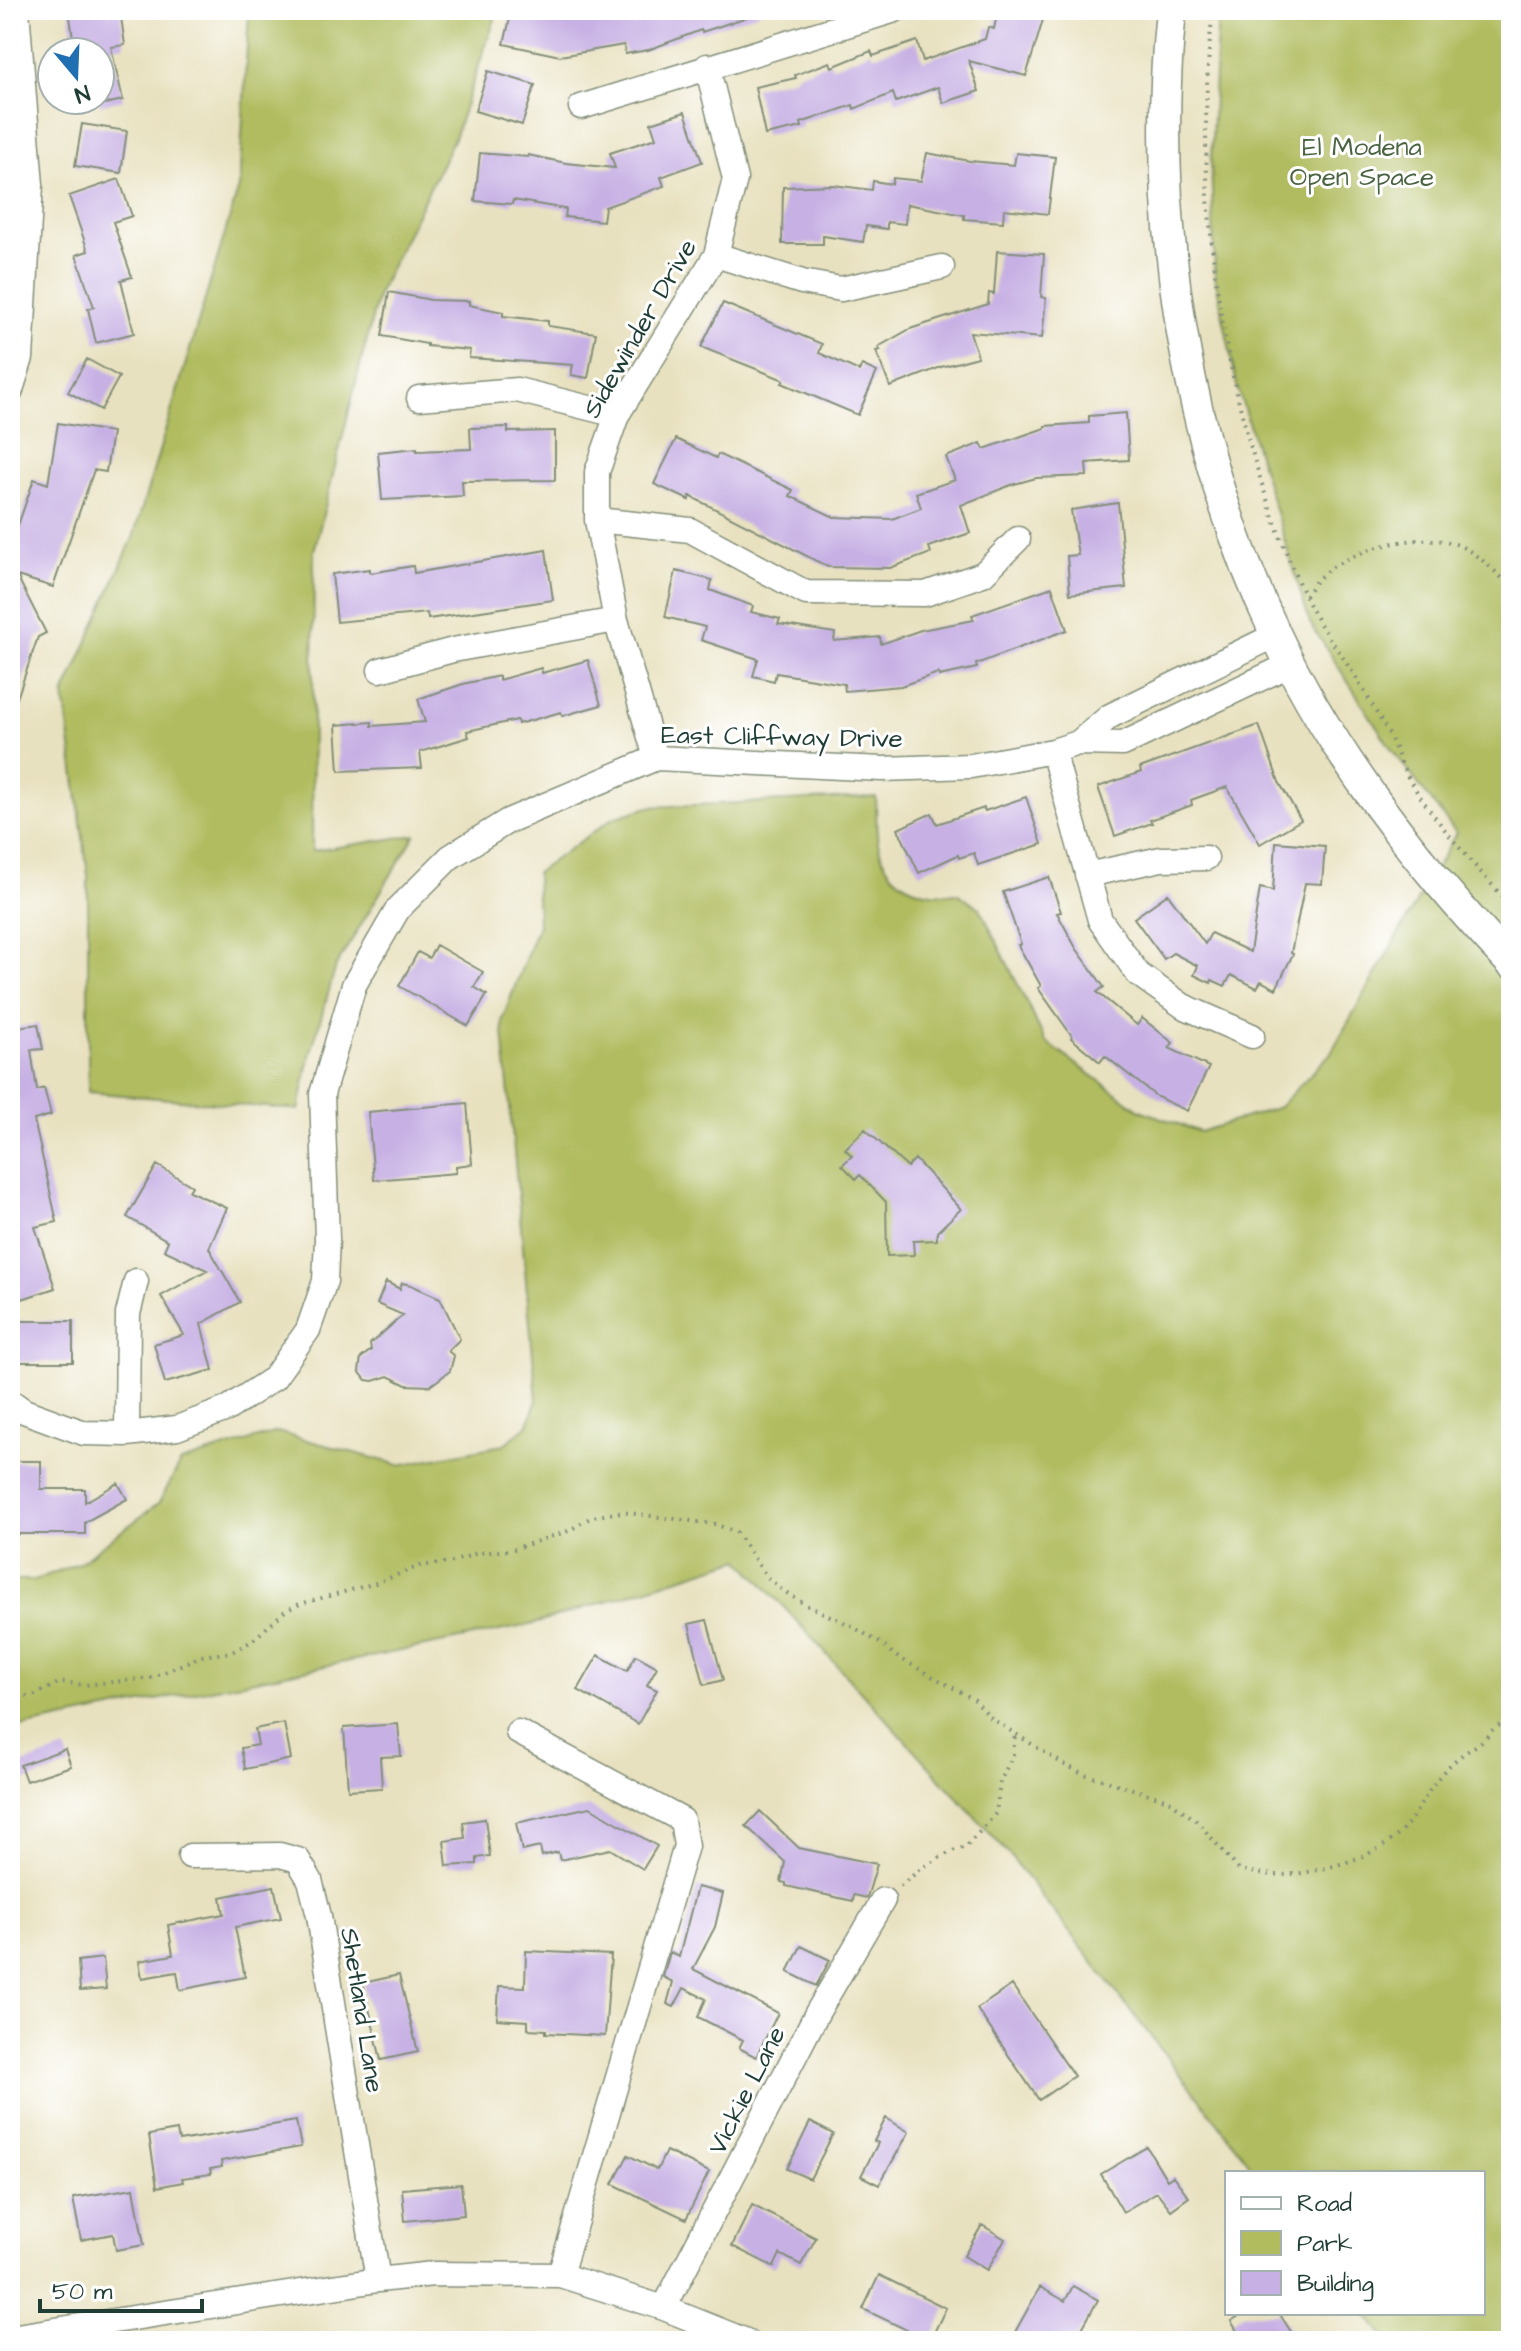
<svg xmlns="http://www.w3.org/2000/svg" width="1521" height="2351" font-family="'Architects Daughter',sans-serif">
	<style>
		.green { fill: #b0bc5e; stroke: #687c49; stroke-width: 2 }
		.building { fill: #c7b1e4 }
		.lines { fill: none; stroke-linecap: round; stroke-linejoin: round }
		.minor-casing { stroke: #848f7a; stroke-width: 27 }
		.major-casing { stroke: #848f7a; stroke-width: 33 }
		.path { stroke: #848f7a; stroke-width: 4; stroke-dasharray: 2 6; stroke-linecap: butt }
		.minor { stroke: #fff; stroke-width: 24 }
		.major { stroke: #fff; stroke-width: 30 }
		.labels { text-anchor: middle; stroke-width: 6; stroke-linejoin: round; paint-order: stroke }
		.park-label { font-size: 26px; fill: #4a6341; stroke: #fff }
		.street-label { font-size: 26px; fill: #1f3d34; stroke: #fff }
	</style>
	<rect width="100%" height="100%" fill="#fff"/>
	<filter id="ink" filterUnits="userSpaceOnUse"><feTurbulence type="fractalNoise" baseFrequency=".0125" numOctaves="2"/><feDisplacementMap in="SourceGraphic" scale="16" xChannelSelector="R" yChannelSelector="G"/><feConvolveMatrix kernelMatrix="1 2 1 2 8 2 1 2 1" color-interpolation-filters="sRGB"/></filter>
	<filter id="wash" filterUnits="userSpaceOnUse"><feTurbulence type="fractalNoise" baseFrequency=".006" numOctaves="4" result="noise"/><feDisplacementMap in="SourceGraphic" scale="32" xChannelSelector="R" yChannelSelector="G"/><feGaussianBlur stdDeviation="1.8" result="paint"/><feColorMatrix in="noise" values="0 0 0 0 0 0 0 0 0 0 0 0 0 0 0 0 0 1.4 0 .05"/><feComposite in="paint" operator="in"/></filter>
	<g filter="url(#wash)">
		<rect width="100%" height="100%" fill="#e8e1bf"/>
		<path class="green" d="M10,10l26,117 -26,113z
			M249,10h249l-44,128 -76,156 -64,257 -2,300 103,-16 -79,131 -27,93 -10,51 -211,-18v-217l-24,-180 69,-157 106,-351z
			M1218,10h293v2331h-123l-22,-28h117v-140h-226l-250,-321 -267,-293 -206,65 -512,103 -12,-1v-146h25l44,-17 80,-60 22,-41 96,-30 122,33 104,-20 24,-19 10,-26 -35,-379 36,-96 -2,-52 77,-55 36,-11 227,-10c1,16 -1,35 3,50 9,38 42,50 78,46l23,15 66,134 94,68 60,22 79,-25 51,-53 126,-221 -64,-83 -82,-127 -73,-237 -22,-109 -4,-117z"/>
		<g id="blocks">
			<path class="building" d="M69,10h51l5,35 -14,2 12,53 -23,5v-57l-25,4z
				M512,10h246l1,3 -57,19 -1,-2 -53,20 -23,4 -1,-9 -64,11 -56,-12z
				M998,10h48l-20,66 -57,-15 10,30 -36,12 -5,-16 -42,15 -3,-9 -39,16 -1,-4 -52,18 1,4 -37,8 -10,-48 41,-9 -1,-3 35,-13 2,5 39,-16 2,5 44,-15 6,20 62,-22 3,-12 6,2z
				M488,71l47,14 -13,40 -47,-14z
				M685,112l17,50 -41,15 3,9 -59,21 -2,14 -38,-4 1,-8 -53,-9 -1,4 -37,-3 5,-48 48,4v-2l38,8 49,5 -5,-15 46,-15 -5,-15z
				M82,124l45,7 -6,42 -46,-7z
				M927,153l43,8 44,4 2,-12 39,4 -7,57 -44,-5 -1,13 -39,-3v-4l-57,-11 -2,20 -18,-2v7l-21,-3 -3,16 -40,-6v8h-41l1,-57 50,-2 39,5 1,-9 19,3 1,-6 28,3z
				M119,179l13,37 -19,6 19,55 -11,3 13,53 -38,10 -8,-34 6,-2 -18,-52 12,-4 -19,-55z
				M997,251l47,3 -3,43 5,1 -4,40 -72,-6 8,25 -37,10 -51,20 -14,-36 4,-1 -2,-3 32,-18 78,-25 1,-11 5,1z
				M389,292l42,8 38,1v4l34,7v4l45,5v5l48,7 -8,45 -17,-3 2,-10 -104,-7 1,-8 -43,-4v-2l-45,-8z
				M723,303l99,41 -3,9 40,18 3,-6 15,7 -19,43 -76,-32 2,-3 -83,-33z
				M87,359l32,18 -18,33 -33,-18z
				M1126,413l3,47 -43,3 1,13 -51,2 -25,7 -50,20 9,28 -41,14 2,6 -41,15 -62,-1 -138,-71 -1,4 -35,-16 22,-45 40,19 2,-4 75,36 -3,6 44,21 58,2 29,-11 -5,-15 39,-13 -9,-23 35,-14 3,6 61,-21v-2l44,-3v-7z
				M58,423l54,9 -6,40 -12,-2 -41,117 -36,-11 29,57 -8,4 -25,73 -3,-1v-179l6,1 18,-52 14,5z
				M508,427v5l47,-1v49l-93,1 1,15 -81,4 -4,-48 39,-4v3l54,-2 -1,-21z
				M1118,503l8,85 -56,6 -3,-38 11,-1 -7,-45z
				M546,550l7,50 -125,19 -1,-6 -90,9 -5,-48 38,-5v4l43,-7 1,7z
				M676,571l36,9 -2,10 43,16 -2,6 29,7 -2,5 57,9 -1,8 46,-4 1,7 40,-14 53,-10 -2,-5 80,-28 15,43 -91,34 1,4 -38,8 -1,-3 -37,13 -56,5 -1,-7 -68,-11 -2,8 -21,-5 5,-17 -57,-19 4,-13 -40,-10z
				M588,660l13,45 -39,11 -1,-4 -43,12 -1,-4 -50,11 2,6 -49,15 2,16 -83,3 -3,-46 36,-3v4l53,-4 -7,-23 45,-15 36,-8v4l42,-12 1,5z
				M1259,725l20,57 22,38 -41,24 -33,-57 -36,13 1,5 -42,15 2,3 -37,13 -17,-49 43,-15 -1,-4z
				M1026,797l16,47 -64,21 -4,-12 -15,5 -1,-3 -39,18 -21,-44 34,-16 5,11 47,-16 1,3z
				M1276,842l49,4 -3,38 -17,-1 -14,70 2,1 -17,35 -15,-8 -4,7 -26,-13 -6,11 -13,-6 -1,3 -17,-8 4,-9 -25,-13 -9,6 -30,-41 34,-24 37,50 6,-11 39,19 10,-64 13,3z
				M1049,877l12,35 -4,1 19,35 28,39 -7,5 40,33 5,-7 31,25 -4,5 40,19 -22,44 -30,-14 -52,-41 -5,6 -29,-24 1,-2 -34,-48 3,-2 -23,-41 3,-1 -18,-52z
				M436,945l47,27 -9,15 13,8 -19,31 -69,-40 19,-34 11,6z
				M38,1024l5,25 -12,1 6,40 7,-2 7,27 -17,5 23,102 -22,5 20,61 -45,15v-275z
				M467,1103l5,61 -16,2v7l-82,7 -6,-68z
				M865,1129l42,38 8,-8 46,50 -24,23v8l-24,1 1,14 -27,1 -1,-54 -26,-27 -4,4 -14,-14 10,-9 -7,-7z
				M157,1165l35,21 -3,5 38,17 -18,40 31,54 -39,22 12,46 -48,13 -11,-39 30,-9 -23,-39 46,-26 -43,-20 4,-9 -41,-24z
				M386,1282l14,7 2,-6 9,2 29,13 20,41 -12,12 6,5 -4,15 -20,15 -24,-1 -18,-9 -15,5 -7,-1 -7,-9 2,-13 10,-8 -1,-6 33,-29 -26,-11z
				M16,1321h57v41h-58z
				M10,1461h31v28h44v13l33,-19 9,16 -42,23v12h-75z
				M707,1620l16,60 -19,5 -15,-61z
				M598,1655l29,16 9,-16 21,12 -10,18 10,5 -19,34 -60,-34z
				M284,1723l7,36 -46,10 -4,-21 17,-3 -3,-16z
				M398,1724l3,32 -21,1 2,31 -34,2 -4,-62z
				M65,1749l6,17 -45,15 -6,-16z
				M590,1807l67,39 -14,23 -33,-20 -50,11 -2,-8 -16,4 -2,-9 -18,4 -6,-28z
				M760,1811l39,37 78,16 -10,34 -13,-3 -1,6 -67,-15v-3l-5,-1 4,-20 -39,-36z
				M485,1819l5,37 -13,2v6l-30,2 -3,-25 21,-3 -2,-16z
				M274,1886l7,32 -46,9 10,50 -65,13 -3,-18 -35,6 -3,-17 34,-6 -5,-30 56,-11 -3,-17z
				M697,1887l26,6 -8,34 -22,42 85,44 -22,44 -17,-9 4,-8 -45,-23 8,-18 -22,-11 -10,19 -7,-3 6,-22 -10,-5 7,-25 9,5z
				M801,1946l29,14 -14,26 -28,-14z
				M526,1951l85,4 -6,81 -59,-3v-3l-18,-1v-8l-31,-2 2,-33 26,1z
				M103,1958l3,31 -26,2 -2,-30z
				M399,1975l19,77 -37,8 -18,-77z
				M1012,1985l62,91 -35,24 -62,-91z
				M886,2118l23,14 -30,53 -18,-9 17,-33 -4,-2z
				M296,2121l5,26 -80,14 1,6 -12,2 1,5 -29,4 1,4 -26,5 -8,-52 28,-5 2,11z
				M810,2122l23,12 -23,45 -23,-10z
				M1147,2147l20,33 6,-4 16,21 -18,13 -14,-18 -34,20 -22,-38z
				M666,2151l43,21 -23,47 -73,-35 15,-29 29,15z
				M461,2184l3,31 -59,6 -3,-32z
				M134,2188l10,57 -28,5 -3,-16 -32,6 -8,-42z
				M752,2205l64,33 -15,27 -21,-11 -6,13 -42,-21z
				M982,2225l23,14 -18,31 -23,-14z
				M879,2275l67,33 -16,33 -67,-32z
				M1073,2286l25,14 -23,41h-65l30,-54 25,14z
				M1244,2313h35l18,28h-35l-5,-8 -14,8 -12,-20z"/>
		</g>
	</g>
	<g filter="url(#ink)">
		<use href="#blocks" fill-opacity="0" stroke="#848f7a" stroke-width="2"/>
		<g class="lines">
			<defs>
				<path id="minor" d="M581,107l314,-97
					M716,255l86,27 39,7 101,-22
					M10,393l11,-35 10,-173 -14,-175
					M419,398l98,-8 100,25
					M597,520l93,10 116,63 119,1 58,-20 35,-35
					M380,670l73,-20 163,-30
					M1078,743l32,-27 166,-81
					M1053,751l47,169 38,54 45,32 69,30
					M656,758l-40,-138 -19,-100v-48l20,-57 99,-160 19,-76 -28,-113
					M1087,875l74,-16 45,-1
					M10,1401l14,10 60,22 43,1 50,-6 50,-19 47,-31 34,-48 17,-49 2,-42 -5,-145 32,-109 44,-76 52,-52 58,-36 148,-63 226,11 89,-3 82,-15 25,-8 45,1 168,-80
					M127,1434l1,-120 8,-33
					M518,1732l164,88 4,26 -126,429
					M190,1856l90,-1 18,5 12,20 9,36 59,364
					M664,2308l153,-295 66,-113
					M10,2337l368,-57 55,-6 127,1 104,33 82,33"/>
				<path id="major" d="M1171,10c-21,210 14,433 105,625 55,118 145,234 235,328"/>
			</defs>
			<use href="#minor" class="minor-casing"/>
			<use href="#major" class="major-casing"/>
			<path class="path" d="M1213,10c-23,195 12,406 91,585 12,27 30,48 45,72 14,20 25,42 37,62 10,18 15,38 26,55 28,44 65,84 99,122
				M1305,596c5,-6 9,-14 15,-19 30,-28 101,-47 138,-32 19,8 39,28 53,42
				M10,1698l25,-3 25,-13 24,3 67,-7 50,-22 31,-4 20,-11 33,-30 15,-7 76,-21 44,-17 33,-4 24,-9 34,-3 57,-19 24,-14 29,-5 93,12 22,8 31,45 15,13 26,16 42,19 35,21 9,9 81,45 17,19 71,45 21,10 84,26 29,21 42,49c14,2 28,5 42,5 34,-1 97,-18 120,-43 18,-20 28,-46 47,-65 9,-9 18,-15 29,-22 15,-11 13,-19 34,-23
				M900,1886l22,-18 30,-17 14,-4 30,-34 4,-31 13,-28 2,-20"/>
			<use href="#minor" class="minor"/>
			<use href="#major" class="major"/>
		</g>
	</g>
	<g class="labels">
		<g class="park-label">
			<text x="1362" y="155">El Modena<tspan x="1362" dy="30">Open Space</tspan></text>
		</g>
		<g class="street-label">
			<text transform="translate(639 328) rotate(-60)" y="9">Sidewinder Drive</text>
			<text transform="translate(782 736) rotate(1)" y="9">East Cliffway Drive</text>
			<text transform="translate(363 2010) rotate(81)" y="9">Shetland Lane</text>
			<text transform="translate(746 2090) rotate(-63)" y="9">Vickie Lane</text>
		</g>
	</g>
	<rect width="1521" height="2351" fill="none" stroke="#fff" stroke-width="40"/>
	<rect x="1225" y="2171" width="260" height="144" fill="#ffffff" stroke="#a5b1ae" stroke-width="2"/>
	<rect x="1241" y="2197" width="40" height="12" fill="#ffffff" stroke="#a5b1ae" stroke-width="2"/>
	<text x="1297" y="2211" font-size="24" fill="#1f3d34">Road</text>
	<rect x="1241" y="2231" width="40" height="24" fill="#b0bc5e" stroke="#a5b1ae" stroke-width="2"/>
	<text x="1297" y="2251" font-size="24" fill="#1f3d34">Park</text>
	<rect x="1241" y="2271" width="40" height="24" fill="#c7b1e4" stroke="#a5b1ae" stroke-width="2"/>
	<text x="1297" y="2291" font-size="24" fill="#1f3d34">Building</text>
	<g transform="translate(76 76) rotate(161)"><circle r="38" fill="#ffffff" stroke="#a5b1ae" stroke-width="2"/>
	<path d="M0-6L14 30L0 20L-14 30Z" fill="#1f6fb2"/>
	<text y="-12" font-size="22" font-weight="bold" text-anchor="middle" fill="#1f3d34">N</text>
	</g>
	<path d="M40 2299v12h162v-12" fill="none" stroke="#1f3d34" stroke-width="4"/>
	<text x="52" y="2299" font-size="24" fill="#1f3d34" stroke="#ffffff" stroke-width="6" paint-order="stroke">50 m</text>
</svg>
